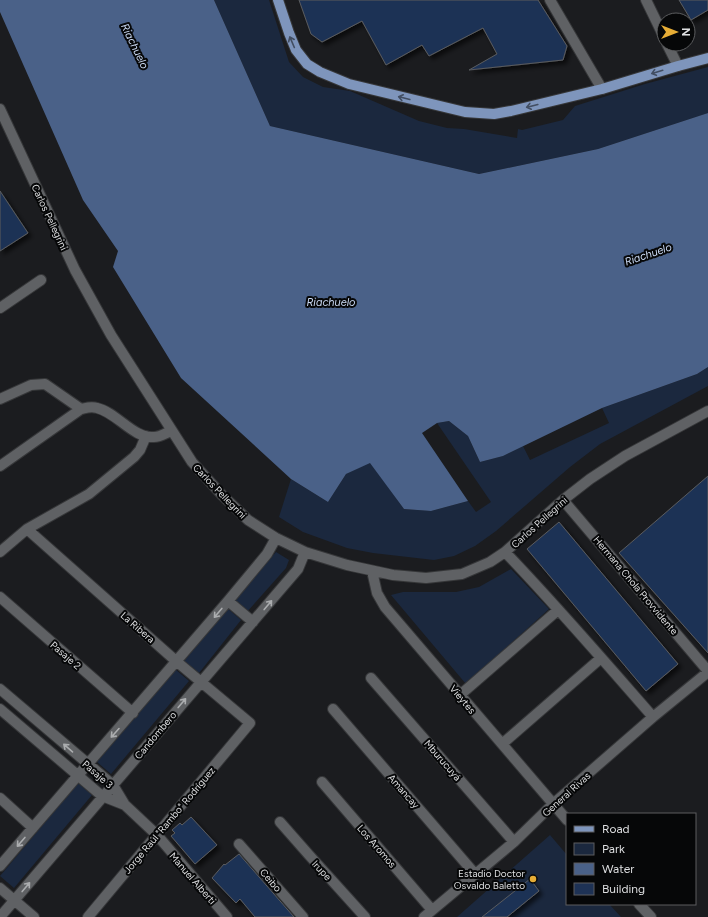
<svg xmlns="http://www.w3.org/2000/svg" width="708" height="917" font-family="Figtree,sans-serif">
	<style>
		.green { fill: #1b283e }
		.water { fill: #4a6188 }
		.building { fill: #1e3255; stroke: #5a5c5f; filter: url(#shadow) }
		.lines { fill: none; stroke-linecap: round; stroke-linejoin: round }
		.minor-casing { stroke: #363739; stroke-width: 12 }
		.major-casing { stroke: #363739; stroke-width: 12 }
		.minor { stroke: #5f6164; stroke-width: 10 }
		.major { stroke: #7e95bc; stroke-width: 10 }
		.oneway { stroke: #424e62 }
		.oneway2 { stroke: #abadaf }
		.poi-dot { fill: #e6ad36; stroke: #060708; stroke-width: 1.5 }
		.labels { text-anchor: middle; stroke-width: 4; stroke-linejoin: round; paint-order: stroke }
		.street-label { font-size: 10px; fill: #dedfe1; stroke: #060708 }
		.poi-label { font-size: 10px; fill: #dedfe1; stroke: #060708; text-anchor: end }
		.water-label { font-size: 11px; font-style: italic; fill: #cbdaf4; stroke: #060708 }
	</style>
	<defs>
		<filter id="shadow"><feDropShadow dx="3.5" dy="3.5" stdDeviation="2" flood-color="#0009"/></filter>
	</defs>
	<rect width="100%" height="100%" fill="#1b1c1f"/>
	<path class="green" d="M214,0h55l20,62 14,15 20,10 27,4 69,30 28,7 17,1 53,9 1,-9 4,1 41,-10 12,-14 70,-22 63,-17v46l-110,36 -119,25 -209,-48z
		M708,367v19l-108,58 -30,23 -74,64 -21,15 -21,10 -20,4 -61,-7 -26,-5 -44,-16 -24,-15 12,-38 37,23 18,-28 24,-12 34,47 27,2 37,-10 8,11 15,-10 -54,-79 12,-2 19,15 12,26 23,-6 20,-10 7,14 79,-37 -7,-15 95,-34z
		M276,552l13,8 -3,8 -39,44 -14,-12z
		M511,569l38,40 -83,75 -75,-89 12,-3h53l23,-5z
		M227,608l14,12 -42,53 -15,-12z
		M175,669l14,12 -78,93 -14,-12z
		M78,783l14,12 -78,93 -14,-12z
		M550,835l17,20v49h42l12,13h-164z"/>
	<path class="water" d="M0,0h214l56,126 209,48 119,-25 110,-36v254l-11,7 -95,34 -99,48 -23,6 -12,-26 -19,-15 -12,2 -15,10 46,68 -37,10 -27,-2 -34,-46 -24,11 -18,28 -37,-23 -110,-101 -68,-111 5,-16 -35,-51 -83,-188z"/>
	<path class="building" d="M299,0h239l29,46 -4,14 -94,10 28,-16 -14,-26 -54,28 -7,-11 -36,20 -24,-44 -40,21 -11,-8z
		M679,0h29v10l-17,10z
		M0,191l28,42 -28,18z
		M708,476v177l-89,-100z
		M559,522l119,142 -32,27 -119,-142z
		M191,817l26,28 -22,19 -24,-28 4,-3 -3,-3 8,-7 2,2z
		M239,854l55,63h-39l-15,-18 -4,4 -24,-25 12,-14 1,1z
		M530,879l9,12 -32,26h-25z"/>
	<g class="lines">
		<defs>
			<path id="minor" d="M550,0l52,89
				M646,0l18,37
				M667,44l11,22
				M0,109l75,161 36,65 81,127 30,33 26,25 28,18 29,14 42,13 46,10 33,3 36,-4 28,-12 15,-10 58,-52 27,-21 35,-23 83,-45
				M0,308l41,-28
				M0,399l31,-14 14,-1 36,25
				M0,466l81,-57c5,-1 10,-3 16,-1 19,4 37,31 57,29 6,0 12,-4 17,-6
				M563,500l145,171
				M27,529l149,132 74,62 -162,194
				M0,552l27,-23 62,-35 45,-37 6,-7 6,-14
				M505,552c51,53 99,109 148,165
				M372,571l5,22 8,14 182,213
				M0,597l133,116
				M228,601l25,21
				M371,678l143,164
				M0,689l113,96 12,20 32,30 70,82
				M460,695l98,-85
				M0,709l102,87 23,9
				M333,709l142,165
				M502,744l99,-86
				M322,782l110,128
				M0,798l33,30
				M280,822l29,33 56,62
				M239,844l64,73
				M0,866l228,-265 39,-47 9,-16
				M0,888l34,29
				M639,904l12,13
				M0,917l298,-348 7,-17
				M424,917l90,-75 39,-38 100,-87 55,-45"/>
			<path id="major" d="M278,0l11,33 7,17 11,14 13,8 29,12 116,28 29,2 17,-3 91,-22 76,-23 30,-8"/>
		</defs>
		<use href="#minor" class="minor-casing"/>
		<use href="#major" class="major-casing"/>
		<use href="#minor" class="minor"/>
		<use href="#major" class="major"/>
	</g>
	<defs><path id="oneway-shaft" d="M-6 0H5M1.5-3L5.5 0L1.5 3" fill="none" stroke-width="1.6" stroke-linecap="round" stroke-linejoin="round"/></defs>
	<g class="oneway">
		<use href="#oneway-shaft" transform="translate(292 42) rotate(-113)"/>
		<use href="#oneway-shaft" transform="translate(657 72) rotate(163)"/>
		<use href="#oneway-shaft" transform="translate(404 98) rotate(-166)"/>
		<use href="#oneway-shaft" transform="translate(532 106) rotate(166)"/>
	</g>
	<g class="oneway2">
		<use href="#oneway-shaft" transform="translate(268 605) rotate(-50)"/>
		<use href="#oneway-shaft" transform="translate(218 613) rotate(130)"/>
		<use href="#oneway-shaft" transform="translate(182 703) rotate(-50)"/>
		<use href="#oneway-shaft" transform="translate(115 733) rotate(132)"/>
		<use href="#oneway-shaft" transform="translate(68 748) rotate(-139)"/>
		<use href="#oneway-shaft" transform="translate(21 842) rotate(131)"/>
		<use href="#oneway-shaft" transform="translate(26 887) rotate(-50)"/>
	</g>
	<circle class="poi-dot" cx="533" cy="879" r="4"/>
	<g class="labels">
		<g class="street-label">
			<text transform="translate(50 217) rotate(65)" y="4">Carlos Pellegrini</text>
			<text transform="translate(220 491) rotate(46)" y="4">Carlos Pellegrini</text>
			<text transform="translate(539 522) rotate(-42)" y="4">Carlos Pellegrini</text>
			<text transform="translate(636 585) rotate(50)" y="4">Hermana Chola Provvidente</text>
			<text transform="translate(138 627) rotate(41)" y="4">La Ribera</text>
			<text transform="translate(66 655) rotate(41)" y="4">Pasaje 2</text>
			<text transform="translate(463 699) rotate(50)" y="4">Vieytes</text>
			<text transform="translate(155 735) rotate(-50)" y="4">Candombero</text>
			<text transform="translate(443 760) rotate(49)" y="4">Mburucuyá</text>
			<text transform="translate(98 774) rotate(41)" y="4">Pasaje 3</text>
			<text transform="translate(404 791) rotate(49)" y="4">Amancay</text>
			<text transform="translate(566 794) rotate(-42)" y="4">General Rivas</text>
			<text transform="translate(169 820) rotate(-50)" y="4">Jorge Raúl "Rambo" Rodríguez</text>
			<text transform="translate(377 846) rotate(49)" y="4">Los Aromos</text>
			<text transform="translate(322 870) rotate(47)" y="4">Irupe</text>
			<text transform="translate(193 878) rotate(49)" y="4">Manuel Alberti</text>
			<text transform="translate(271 880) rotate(49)" y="4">Ceibo</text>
		</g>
		<g class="poi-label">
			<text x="525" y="877">Estadio Doctor<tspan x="525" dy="12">Osvaldo Baletto</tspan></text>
		</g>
		<g class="water-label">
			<text transform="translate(135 46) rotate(64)" y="4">Riachuelo</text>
			<text transform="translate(648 254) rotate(-19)" y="4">Riachuelo</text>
			<text x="331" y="306">Riachuelo</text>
		</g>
	</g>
	<rect x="566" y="813" width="130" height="92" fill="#060708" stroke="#5c5d5f"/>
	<rect x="574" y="826" width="20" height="6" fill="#7e95bc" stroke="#5c5d5f"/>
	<text x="602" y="833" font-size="12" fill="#dedfe1">Road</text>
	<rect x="574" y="843" width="20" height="12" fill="#1b283e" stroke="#5c5d5f"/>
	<text x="602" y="853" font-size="12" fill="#dedfe1">Park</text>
	<rect x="574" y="863" width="20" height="12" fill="#4a6188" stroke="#5c5d5f"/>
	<text x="602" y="873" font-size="12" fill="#dedfe1">Water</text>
	<rect x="574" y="883" width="20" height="12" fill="#1e3255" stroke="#5c5d5f"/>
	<text x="602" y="893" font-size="12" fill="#dedfe1">Building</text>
	<g transform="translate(676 32) rotate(90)"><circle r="19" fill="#060708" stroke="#5c5d5f"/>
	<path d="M0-3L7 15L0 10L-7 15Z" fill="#e6ad36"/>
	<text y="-6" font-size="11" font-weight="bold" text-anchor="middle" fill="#dedfe1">N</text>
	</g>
</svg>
